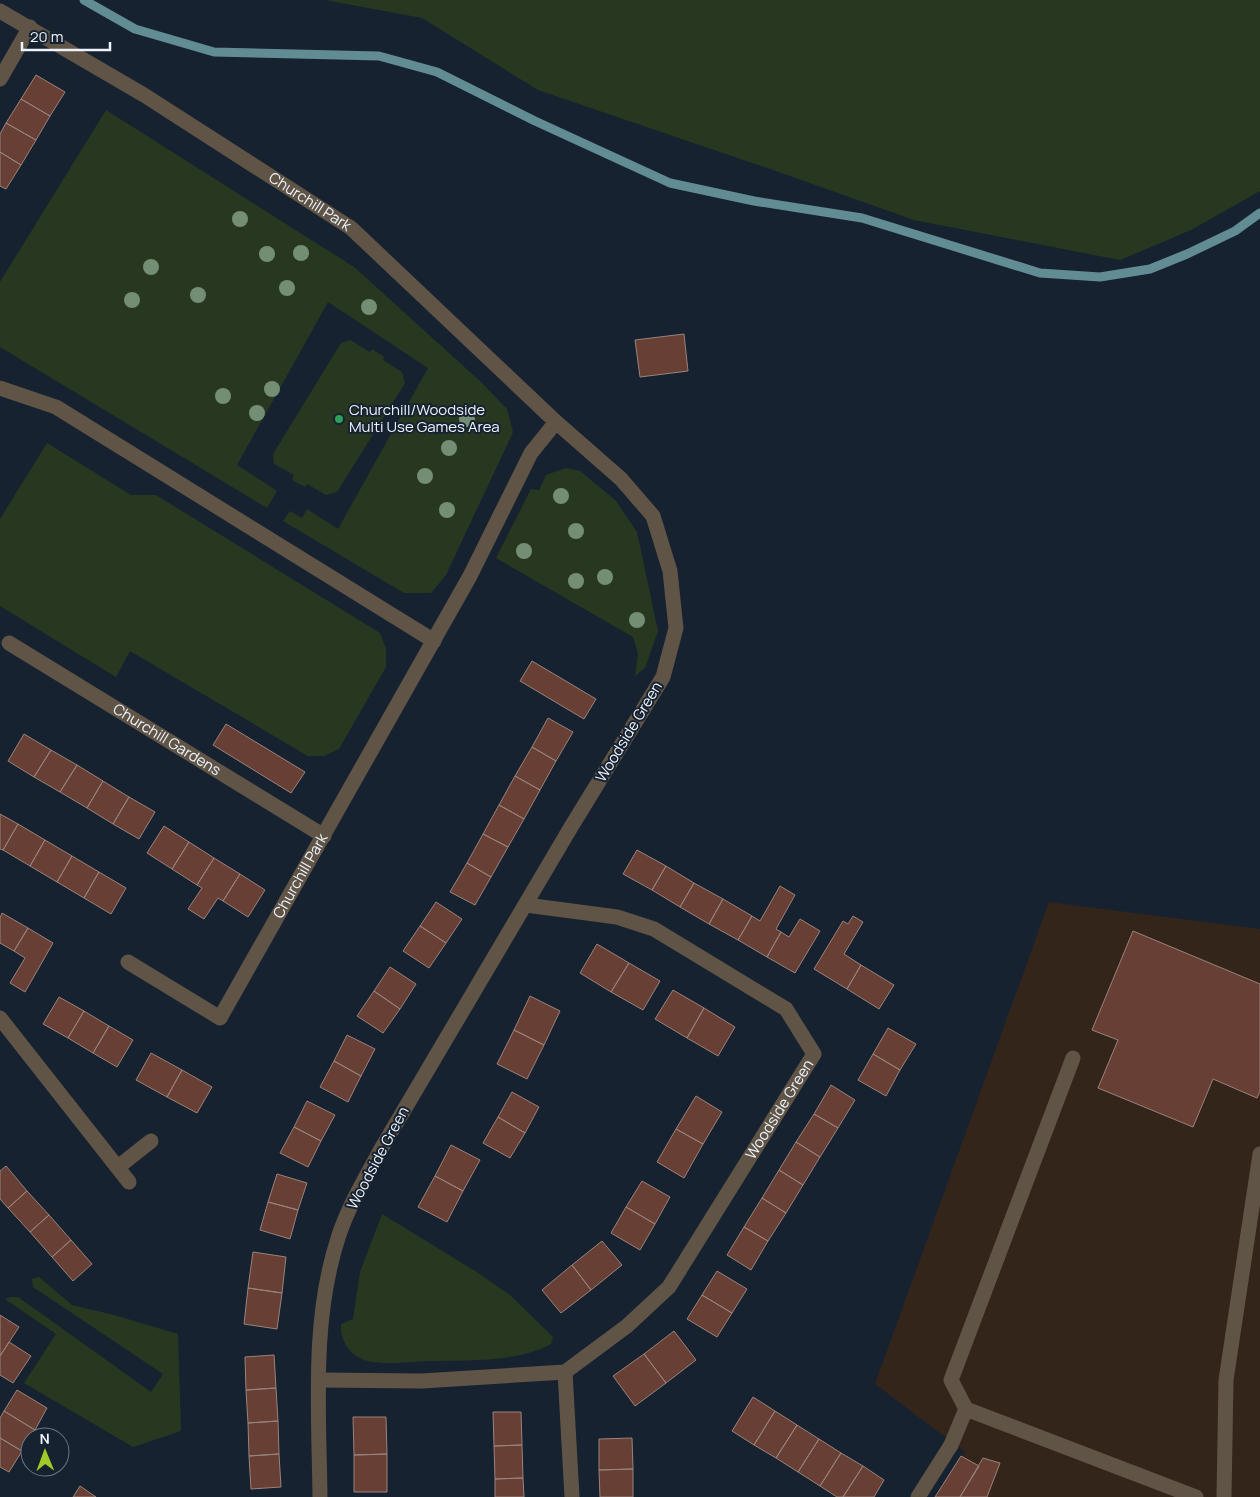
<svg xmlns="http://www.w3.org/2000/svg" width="1260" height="1497" font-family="Manrope,sans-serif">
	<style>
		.industrial { fill: #34251b }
		.green { fill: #283820 }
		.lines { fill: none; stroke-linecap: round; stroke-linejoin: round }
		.stream { stroke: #628c94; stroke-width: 9 }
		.building { fill: #673f34; stroke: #9a837c }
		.lane { stroke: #605446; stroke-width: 15 }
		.street { stroke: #605446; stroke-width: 15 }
		.tree { fill: #738e74 }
		.leisure-dot { fill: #2e9e5b; stroke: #172230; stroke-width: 2 }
		.labels { text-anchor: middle; stroke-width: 4; stroke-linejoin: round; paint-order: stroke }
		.street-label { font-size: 15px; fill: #edf4fe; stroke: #172230 }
		.poi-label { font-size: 15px; fill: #edf4fe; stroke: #172230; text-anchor: start }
	</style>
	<rect width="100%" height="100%" fill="#172230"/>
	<path class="industrial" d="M1049,902l211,27v568h-323l28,-45 -90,-68z"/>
	<path class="green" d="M325,0h935v191l-69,39 -71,30 -206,-40 -141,-50 -235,-80 -116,-72z
		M106,110l248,157 127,115 26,27 6,23 -67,143 -15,18h-27l-121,-72 7,-10 12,7 5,-9 31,20 90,-161 -100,-66 -91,163 40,26 -10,17 -267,-161v-65z
		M350,340l20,12 2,-3 12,8 -1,3 19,12 3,11 -68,109 -11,3 -19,-11 -2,3 -13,-7 2,-5 -20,-11 -1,-10 68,-111z
		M47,443l84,52h25l224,138 6,16v18l-47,82 -15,7h-16l-178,-105 -14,26 -116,-71v-87z
		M566,468l14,3 35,29 22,32 21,99 -13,37 -10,8 3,-22 -5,-17 -137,-79 35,-69 8,1 7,-15z
		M382,1214l93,57 35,24 43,42 -2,7c-34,19 -87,16 -125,17 -16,1 -43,4 -58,0 -17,-4 -28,-19 -27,-37l12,-5 7,-47z
		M39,1277l33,28 42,10 64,19 3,97 -48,16 -109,-64 32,-49 -51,-35 6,-2h7l133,95 12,-18 -130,-87 -1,-8z"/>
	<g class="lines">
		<path class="stream" d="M84,0l51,29 79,23 165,4 58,16 98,49 135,62 84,18 108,17 178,55 60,4 50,-8 37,-15 48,-23 25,-18"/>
	</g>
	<path class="building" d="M36,75l29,17 -15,24 -29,-17z
		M21,99l29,17 -14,24 -30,-17z
		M6,123l30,17 -15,25 -21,-13v-18z
		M0,152l21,13 -15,24 -6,-3z
		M684,334l4,37 -48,6 -5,-37z
		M532,661l64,38 -12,20 -64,-38z
		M548,718l25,14 -17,29 -24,-14z
		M226,724l79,48 -14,21 -78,-48z
		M24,734l27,16 -17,27 -26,-16z
		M532,747l24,14 -16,29 -25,-14z
		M51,750l26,15 -17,27 -26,-15z
		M77,765l26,16 -16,27 -27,-16z
		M515,776l25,14 -16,29 -25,-14z
		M103,781l26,16 -16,27 -26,-16z
		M129,797l26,15 -16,27 -26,-15z
		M499,805l25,14 -16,28 -25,-13z
		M0,814l18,10 -15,26 -3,-1z
		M18,824l27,16 -15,26 -27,-16z
		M164,826l25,16 -17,27 -25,-16z
		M483,834l25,13 -17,30 -24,-14z
		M45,840l27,16 -15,26 -27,-16z
		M189,842l25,16 -17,27 -25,-16z
		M637,850l29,16 -14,24 -29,-16z
		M72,856l27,16 -15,26 -27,-16z
		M214,858l26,16 -17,27 -5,-3 -14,21 -16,-10 14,-21 -5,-3z
		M467,863l24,14 -16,28 -25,-13z
		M666,866l28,17 -14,24 -28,-17z
		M99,872l27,16 -15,26 -27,-16z
		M240,874l25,16 -17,27 -25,-16z
		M694,883l29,16 -14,25 -29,-17z
		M780,886l15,9 -19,34 5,3 -14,25 -29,-17 14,-24 8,5z
		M723,899l29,17 -14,24 -29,-16z
		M436,902l26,17 -16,24 -26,-17z
		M2,913l26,15 -14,23 -14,-8v-25z
		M853,916l10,6 -19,32 17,11 -14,24 -33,-20 29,-48 5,3z
		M800,919l20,12 -25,42 -28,-16 14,-25 8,5z
		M420,926l26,17 -17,25 -26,-17z
		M28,928l25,15 -28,49 -15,-9 15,-25 -11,-7z
		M1133,931l127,53v107l-3,7 -44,-19 -20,48 -95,-39 20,-48 -26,-10z
		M597,944l32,19 -18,29 -31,-19z
		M629,963l31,18 -17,29 -32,-18z
		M861,965l33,20 -15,24 -32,-20z
		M390,967l26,17 -16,25 -26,-18z
		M673,990l31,18 -17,30 -32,-19z
		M374,991l26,18 -17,24 -26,-17z
		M530,996l30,15 -16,34 -30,-15z
		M59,997l25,14 -16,27 -25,-14z
		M704,1008l31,19 -17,29 -31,-18z
		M84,1011l25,15 -16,27 -25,-15z
		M109,1026l24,14 -16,27 -24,-14z
		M888,1028l28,16 -16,26 -27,-16z
		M514,1030l30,15 -17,34 -30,-15z
		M347,1035l28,14 -14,27 -27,-15z
		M151,1053l31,17 -15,27 -31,-17z
		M873,1054l27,16 -14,26 -28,-16z
		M334,1061l27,15 -13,26 -28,-15z
		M182,1070l30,17 -15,26 -30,-16z
		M831,1085l24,15 -17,28 -24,-14z
		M512,1092l27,15 -14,26 -27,-16z
		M696,1096l26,16 -19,32 -27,-15z
		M307,1101l28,14 -14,26 -27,-14z
		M814,1114l24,14 -18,29 -24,-15z
		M498,1117l27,16 -15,25 -27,-15z
		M294,1127l27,14 -13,26 -28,-14z
		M676,1129l27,15 -19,34 -27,-16z
		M796,1142l24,15 -17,28 -24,-15z
		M451,1145l29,15 -17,31 -28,-15z
		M6,1166l21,25 -19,17 -8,-9v-28z
		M779,1170l24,15 -17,28 -24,-15z
		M277,1174l30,9 -9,27 -30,-8z
		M435,1176l28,15 -16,31 -29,-15z
		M642,1181l28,16 -15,27 -29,-17z
		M27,1191l22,24 -19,17 -22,-24z
		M762,1198l24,15 -18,28 -24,-14z
		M268,1202l30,8 -8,29 -30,-9z
		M626,1207l29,17 -15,26 -29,-17z
		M49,1215l22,25 -19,17 -22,-25z
		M744,1227l24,14 -17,29 -24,-15z
		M71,1240l21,24 -19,17 -21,-24z
		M602,1241l20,24 -31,25 -19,-25z
		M253,1252l33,5 -4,36 -34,-5z
		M572,1265l19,25 -30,23 -19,-23z
		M717,1271l30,18 -15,24 -30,-18z
		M248,1288l34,5 -5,36 -33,-5z
		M702,1295l30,18 -15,24 -30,-18z
		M0,1315l19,12 -19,29z
		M674,1331l22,29 -30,23 -22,-29z
		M9,1342l22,14 -18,27 -13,-8v-19z
		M644,1354l22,29 -31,23 -22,-30z
		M274,1355l2,33 -30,2 -1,-33z
		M276,1388l2,33 -30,2 -2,-33z
		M17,1390l30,18 -12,22 -31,-19z
		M753,1397l22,14 -21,34 -22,-14z
		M4,1411l31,19 -13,21 -22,-13v-20z
		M775,1411l22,14 -21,33 -22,-13z
		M493,1412h28l1,33 -28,1z
		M353,1417h33l1,37 -33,1z
		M278,1421l1,33 -30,2 -1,-33z
		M797,1425l22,14 -21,33 -22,-14z
		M0,1438l22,13 -13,21 -9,-5z
		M632,1438l1,31 -34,1v-31z
		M819,1439l22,14 -21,33 -22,-14z
		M522,1445l1,33 -28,1 -1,-33z
		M841,1453l22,13 -20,31h-6l-17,-11z
		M279,1454l2,33 -30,2 -2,-33z
		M387,1454v38h-33v-37z
		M961,1456l18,10 -19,31h-25z
		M983,1458l17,5 -13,34h-27z
		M863,1466l21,14 -10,17h-31z
		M633,1469v28h-33l-1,-27z
		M523,1478l1,19h-29v-18z
		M80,1486l16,11h-23z"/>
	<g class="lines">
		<path class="lane" d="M0,1018l129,164
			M1073,1058l-122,322 15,29 230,88
			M118,1167l33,-26
			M951,1445l15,-36
			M1224,1497l2,-117 34,-226"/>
		<g class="street">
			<path id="s1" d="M0,11l144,84 207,133 205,194 65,57 32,37 17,55 6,57 -13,49 -92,150 -190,322c-15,28 -32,56 -42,86 -28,83 -20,175 -19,262"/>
			<path d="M0,79l30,-52"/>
			<path d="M0,388l56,19 378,234"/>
			<path id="s2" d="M9,643l315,193"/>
			<path id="s3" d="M128,962l92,56 250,-442 61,-123 25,-31"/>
			<path d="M565,1372l7,125"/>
			<path id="s4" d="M319,1380l103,1 143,-9 62,-46 42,-39 145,-233 -28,-45 -132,-80 -37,-12 -91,-12"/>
			<path d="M918,1497l33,-52"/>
		</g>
	</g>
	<g class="tree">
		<circle cx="240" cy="219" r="8"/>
		<circle cx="301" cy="253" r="8"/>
		<circle cx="267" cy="254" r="8"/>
		<circle cx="151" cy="267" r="8"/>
		<circle cx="287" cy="288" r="8"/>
		<circle cx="198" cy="295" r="8"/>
		<circle cx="132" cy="300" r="8"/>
		<circle cx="369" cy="307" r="8"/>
		<circle cx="272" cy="389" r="8"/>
		<circle cx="223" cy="396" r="8"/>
		<circle cx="257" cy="413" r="8"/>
		<circle cx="467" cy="419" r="8"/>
		<circle cx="449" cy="448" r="8"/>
		<circle cx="425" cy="476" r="8"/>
		<circle cx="561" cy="496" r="8"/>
		<circle cx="447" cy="510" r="8"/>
		<circle cx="576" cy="531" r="8"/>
		<circle cx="524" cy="551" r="8"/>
		<circle cx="605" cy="577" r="8"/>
		<circle cx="576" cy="581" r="8"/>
		<circle cx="637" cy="620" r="8"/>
	</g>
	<circle class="leisure-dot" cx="339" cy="419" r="5"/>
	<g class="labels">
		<g class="street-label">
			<text dy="5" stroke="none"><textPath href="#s1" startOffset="364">Churchill Park</textPath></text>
			<text transform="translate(629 732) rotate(-59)" y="5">Woodside Green</text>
			<text dy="5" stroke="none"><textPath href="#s2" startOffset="185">Churchill Gardens</textPath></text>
			<text dy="5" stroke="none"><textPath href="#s3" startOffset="271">Churchill Park</textPath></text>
			<text dy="5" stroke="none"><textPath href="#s4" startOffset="590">Woodside Green</textPath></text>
			<text transform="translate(378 1158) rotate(-62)" y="5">Woodside Green</text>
		</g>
		<g class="poi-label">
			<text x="349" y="415">Churchill/Woodside<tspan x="349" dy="17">Multi Use Games Area</tspan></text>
		</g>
	</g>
	<g transform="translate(45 1452) rotate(359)"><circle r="24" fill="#172230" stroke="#6d7682"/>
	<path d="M0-4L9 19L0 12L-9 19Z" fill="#a1c929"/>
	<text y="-8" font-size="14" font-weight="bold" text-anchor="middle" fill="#edf4fe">N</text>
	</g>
	<path d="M22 42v8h88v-8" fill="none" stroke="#edf4fe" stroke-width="2.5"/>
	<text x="30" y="42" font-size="15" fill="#edf4fe" stroke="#172230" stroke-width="4" paint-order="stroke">20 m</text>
</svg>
